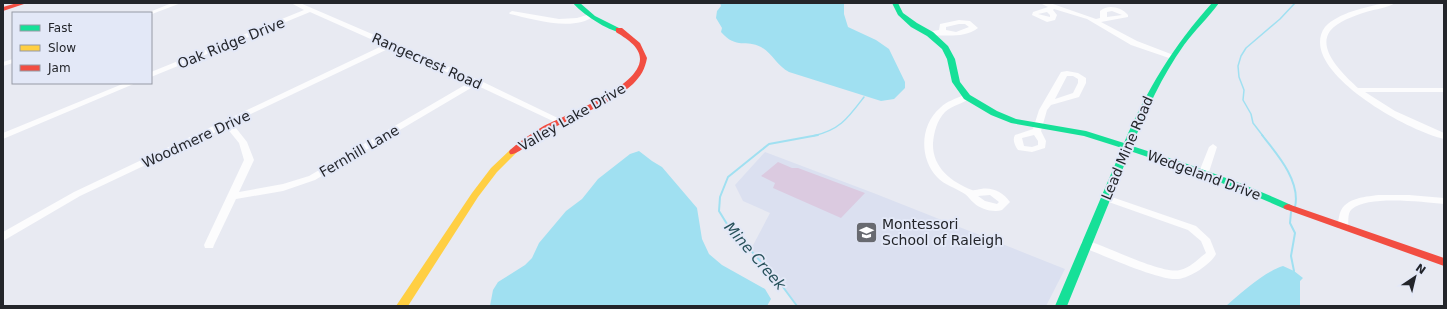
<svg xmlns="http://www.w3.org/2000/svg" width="1447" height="309" font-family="'DejaVu Sans',sans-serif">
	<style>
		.built { fill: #dbe0f0 }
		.green { fill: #dbcae0 }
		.water { fill: #a0e0f1 }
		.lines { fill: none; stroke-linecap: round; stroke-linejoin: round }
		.stream-far1 { stroke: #a0e0f1; stroke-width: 1.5 }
		.stream { stroke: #a0e0f1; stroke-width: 2 }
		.street { fill: #fcfcfd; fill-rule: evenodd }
		.fast { fill: #16e098; fill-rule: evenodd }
		.slow { fill: #ffcf43; fill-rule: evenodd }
		.jam { fill: #f24e42; fill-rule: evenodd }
		.labels { text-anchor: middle; stroke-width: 4; stroke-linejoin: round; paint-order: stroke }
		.street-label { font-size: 14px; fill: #23252a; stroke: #e3e8f7 }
		.poi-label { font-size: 14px; fill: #23252a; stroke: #e3e8f7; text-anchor: start }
		.water-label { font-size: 15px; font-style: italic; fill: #265059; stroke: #e3e8f7 }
	</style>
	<rect width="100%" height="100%" fill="#e8eaf2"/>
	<path class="built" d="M765,152l111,42 189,75 -19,37h-249l-17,-23 -30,-32 20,-38 -27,-12 -8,-16z"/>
	<path class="green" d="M778,162l14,6h6l67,25 -24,25 -68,-30 2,-5 -14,-7z"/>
	<path class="water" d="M720,3h124v11l4,13 28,13 13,9 16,33v6l-11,11 -13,2 -92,-29c-12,-6 -16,-18 -28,-25 -15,-8 -24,3 -40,-15l1,-4 -6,-10 1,-7 4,-5z
		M639,151l13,10 10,6 35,41 5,31 7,15 13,11 43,24 6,10 -4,7h-277l3,-16 5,-8 27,-17 7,-7 7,-15 27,-32 16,-12 16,-20 32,-25z
		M1283,266l11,5 9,7 -3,3v25h-74c15,-13 38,-34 57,-40z"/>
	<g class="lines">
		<path class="stream-far1" d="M813,136c27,-6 35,-18 51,-39
			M1263,136l-10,-13 -2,-9 -8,-14 1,-10 -5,-13 -1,-11 3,-10 5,-8 34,-29 15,-16"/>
		<path class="stream" d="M1262,135c15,19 39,46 33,72
			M1291,212l-1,11 5,10 -4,23 3,15
			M797,306l-17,-23 -53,-59 -8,-13 1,-14 8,-20 41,-33 49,-9"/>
		<path class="street" d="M172,3h9l-29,11 -5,-1z
			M291,3h9l179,77 85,41 -4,3 -3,-1 -81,-38 -161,95 -32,11 -47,8 -22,46 -1,3h-8l-1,-3 40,-85 -5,-17 -13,-16 -146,69 -77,45v-9l71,-40 310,-147 -74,-33 -159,65v-5l153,-62zM390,48l80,34 -161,94 -26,8 -44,8 15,-32 -7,-18 -15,-19z
			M1040,3h10l46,16 4,-1v-7c8,-7 21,-4 28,4v2l-27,5 36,19 39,15 -1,2h-6l-38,-13 -44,-26 -33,-10 -1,1 4,5 -2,5 -8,2 -15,-7 1,-3 15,-5zM1112,11l10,4 -15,2v-5zM1047,12l3,3v2l-12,-3z
			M1384,3h11c-7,5 -20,6 -29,9 -12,4 -28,9 -36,19 -14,19 16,46 28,57h86v4h-79l30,19 49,22v6c-36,-9 -109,-50 -122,-86 -3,-9 -3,-18 3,-26 14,-15 40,-19 59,-24z
			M512,11l47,8 18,-1 13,-4 4,2c-20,16 -62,3 -84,-2l-1,-1z
			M959,20l11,1 8,7c-14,11 -32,6 -48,8l-4,-2 1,-2 12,-2 1,-6zM959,24h6l4,3 -13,5 -10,-2v-3z
			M13,59v4l-10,3v-4z
			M1067,71l11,2 8,5v5l-7,14 -28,8 -4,5 -6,21 5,10 -1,7 -13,4 -14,-2c-3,-4 -6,-10 -3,-15l18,-6 6,-19 22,-38zM1067,76h6l5,3v4l-5,10 -18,6zM1034,135l4,6v4l-6,2 -8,-1 -2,-8z
			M125,83h11l-133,56v-6z
			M964,95h3l4,2c-7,7 -19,8 -26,15 -8,8 -11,20 -12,31 -1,24 18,39 39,47 2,1 6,-1 9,-1 11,-2 22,3 29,13l-8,8c-8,3 -22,-1 -28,-7 -4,-3 -5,-6 -9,-9 -9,-6 -21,-9 -28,-17 -18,-19 -17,-52 3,-69 7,-7 15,-9 24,-13zM990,195l9,7 -2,2 -12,-3 -7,-5z
			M1213,144l4,3 -8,25 -2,2h-6l-2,-2 10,-25z
			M1106,195l90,31 14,13 6,15c-5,10 -26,24 -38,25 -19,2 -75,-24 -96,-32l-1,-3 1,-3 4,-1c20,6 77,35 94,30 10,-2 18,-11 26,-17l-5,-12 -13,-11 -85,-30 -2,-2z
			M1379,195h30l35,3v6c-21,-2 -76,-9 -92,5 -6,5 -2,14 -5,20h-8c-2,-3 -1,-7 0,-12 3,-19 24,-20 40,-22z"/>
		<path class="fast" d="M573,3h7l15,13 28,14 -1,2c-12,1 -42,-20 -49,-29z
			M892,3h6l5,10 14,10 16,9 15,14 7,13 5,23 10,13 27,16 19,8 70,12 38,12c22,-52 50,-98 88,-140h7c-11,15 -24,27 -35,42 -22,31 -38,66 -52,101 54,17 107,35 159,59l2,2 -5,3 -3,-1c-51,-23 -103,-41 -155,-58l-63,155h-12l67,-158 -38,-12 -73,-13 -20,-8 -27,-16 -12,-17 -5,-23 -5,-10 -15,-13 -16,-9 -13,-12z"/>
		<path class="slow" d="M513,149l4,3 -20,20 -19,25 -70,109h-12l76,-113 19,-25 19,-18z"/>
		<path class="jam" d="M17,3h10l-24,8v-4z
			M616,28h6l18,15 7,15c-2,11 -6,18 -14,26 -26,23 -63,33 -92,51 -8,5 -24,21 -31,19l-1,-2 1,-2c10,-9 21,-16 32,-23 23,-12 98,-40 98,-68 0,-13 -15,-21 -24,-27z
			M1288,204l156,54v8l-159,-57 -2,-2 2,-2z"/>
	</g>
	<defs>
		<symbol id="school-square" viewBox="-11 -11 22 22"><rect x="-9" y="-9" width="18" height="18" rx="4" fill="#686a70" stroke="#e3e8f7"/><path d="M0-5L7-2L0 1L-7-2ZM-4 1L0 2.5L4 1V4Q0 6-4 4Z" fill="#fff"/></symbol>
	</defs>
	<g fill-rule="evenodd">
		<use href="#school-square" x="854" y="220" width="25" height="25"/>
	</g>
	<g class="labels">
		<g class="street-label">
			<text transform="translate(231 43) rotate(-22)" y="5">Oak Ridge Drive</text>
			<text transform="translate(427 61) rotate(24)" y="5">Rangecrest Road</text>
			<text transform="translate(572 117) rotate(-30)" y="5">Valley Lake Drive</text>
			<text transform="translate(196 139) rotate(-25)" y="5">Woodmere Drive</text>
			<text transform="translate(1127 148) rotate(-67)" y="5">Lead Mine Road</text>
			<text transform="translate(359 151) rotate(-30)" y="5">Fernhill Lane</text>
			<text transform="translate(1204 175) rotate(20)" y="5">Wedgeland Drive</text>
		</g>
		<g class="poi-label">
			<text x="882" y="229">Montessori<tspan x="882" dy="16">School of Raleigh</tspan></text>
		</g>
		<g class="water-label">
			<text transform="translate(755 256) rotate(49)" y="5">Mine Creek</text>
		</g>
	</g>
	<rect width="1447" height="309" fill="none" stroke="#23252a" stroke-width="8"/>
	<rect x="12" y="12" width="140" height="72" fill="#e3e8f7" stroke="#969aa5"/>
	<rect x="20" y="25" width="20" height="6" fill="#16e098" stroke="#969aa5"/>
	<text x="48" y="32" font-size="12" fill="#23252a">Fast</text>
	<rect x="20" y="45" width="20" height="6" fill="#ffcf43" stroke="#969aa5"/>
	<text x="48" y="52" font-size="12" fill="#23252a">Slow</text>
	<rect x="20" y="65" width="20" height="6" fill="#f24e42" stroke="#969aa5"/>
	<text x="48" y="72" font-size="12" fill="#23252a">Jam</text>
	<g transform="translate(1415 277) rotate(35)" stroke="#e3e8f7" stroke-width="3" paint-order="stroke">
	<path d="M0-3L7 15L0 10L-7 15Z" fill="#23252a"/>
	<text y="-6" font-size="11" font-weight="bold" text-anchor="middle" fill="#23252a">N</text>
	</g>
</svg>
